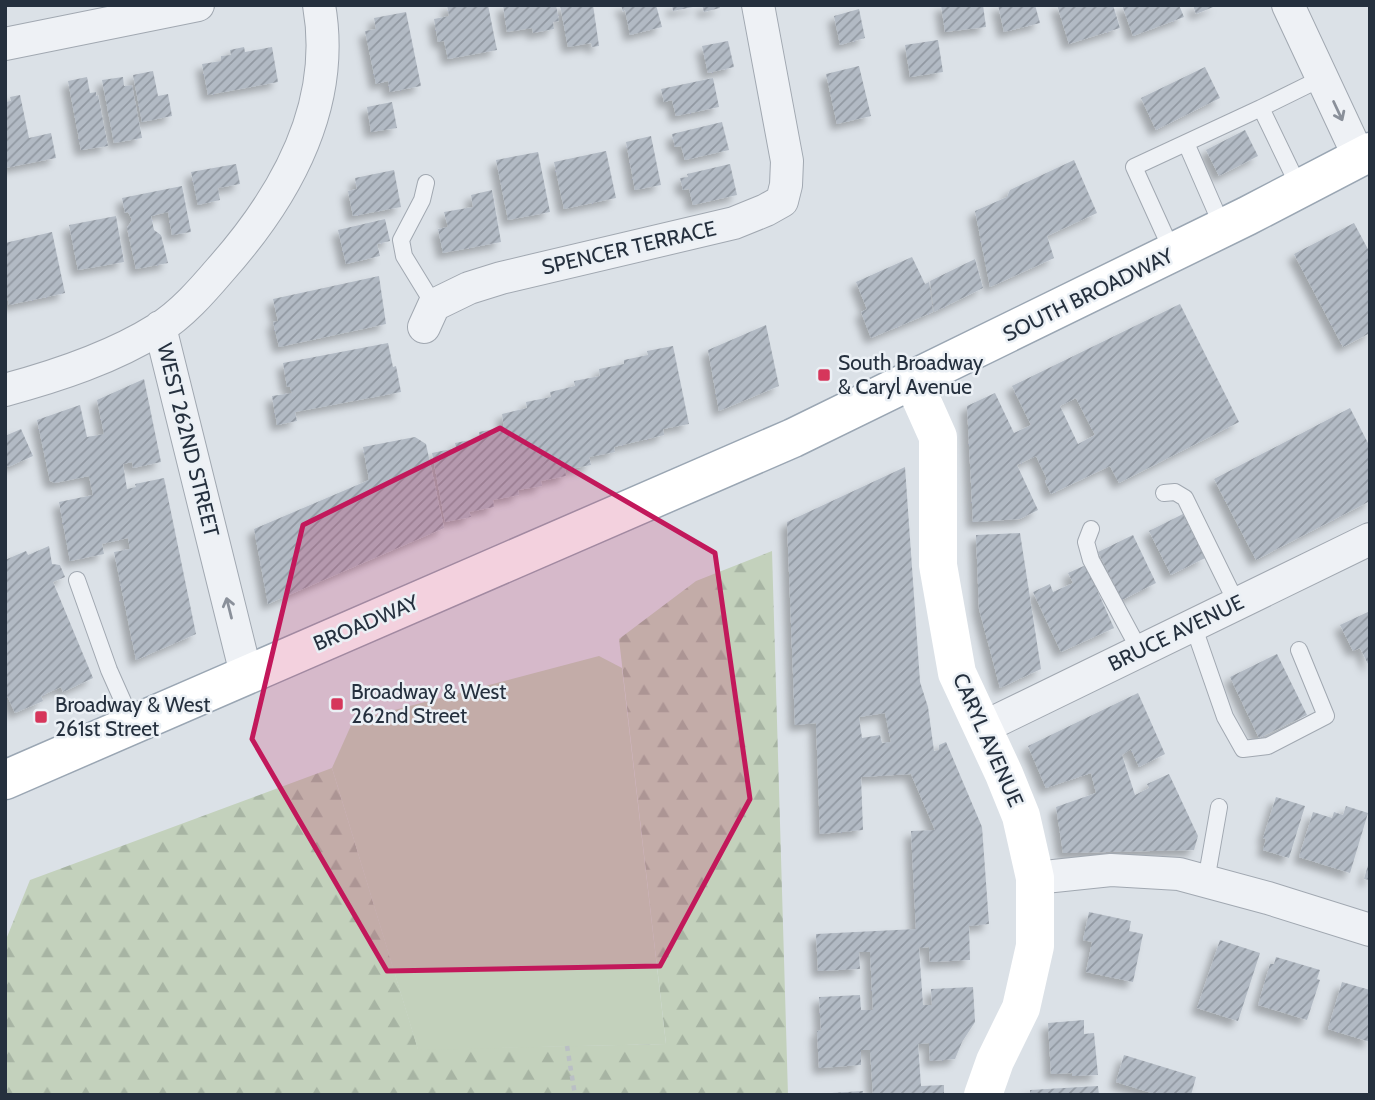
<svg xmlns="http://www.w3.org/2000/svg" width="1375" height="1100" font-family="Cabin,sans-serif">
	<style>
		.forest { fill: url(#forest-firs) }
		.pitch { fill: #c3d1bc }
		.building { fill: url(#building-hatch); fill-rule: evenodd; filter: url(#shadow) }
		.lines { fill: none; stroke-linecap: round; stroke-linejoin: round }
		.lane-casing { stroke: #a1a8b1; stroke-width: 18 }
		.street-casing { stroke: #a1a8b1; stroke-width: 34 }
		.primary-casing { stroke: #9aa6b3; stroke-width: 41 }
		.path { stroke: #babfc5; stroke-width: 4.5; stroke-dasharray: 5 5; stroke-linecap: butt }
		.lane { stroke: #eef1f5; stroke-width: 16 }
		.street { stroke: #eef1f5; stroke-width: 32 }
		.secondary { stroke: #fff; stroke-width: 38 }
		.primary { stroke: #fff; stroke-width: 38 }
		.oneway { stroke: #8a909a }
		.marked { fill: #c2185b; fill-opacity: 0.2; stroke: #c2185b; stroke-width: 5; stroke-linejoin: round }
		.poi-dot { fill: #d6365b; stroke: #ebf0f5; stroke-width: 2.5 }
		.labels { text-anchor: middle; stroke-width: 5; stroke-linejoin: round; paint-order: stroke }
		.street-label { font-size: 21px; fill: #25303e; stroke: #ebf0f5 }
		.poi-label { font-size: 21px; fill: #25303e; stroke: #ebf0f5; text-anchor: start }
	</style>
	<defs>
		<pattern id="forest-firs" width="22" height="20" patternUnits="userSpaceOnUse" patternTransform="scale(1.75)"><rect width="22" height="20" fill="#c3d1bc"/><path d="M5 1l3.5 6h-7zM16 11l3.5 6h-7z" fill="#a7b4a3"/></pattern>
		<pattern id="building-hatch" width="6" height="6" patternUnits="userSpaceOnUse" patternTransform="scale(1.75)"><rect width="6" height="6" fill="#b2bac4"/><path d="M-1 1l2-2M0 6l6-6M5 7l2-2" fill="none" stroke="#9198a1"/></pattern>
		<filter id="shadow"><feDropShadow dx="-6" dy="6" stdDeviation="3.5" flood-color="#0004"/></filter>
	</defs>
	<rect width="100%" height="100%" fill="#dbe1e7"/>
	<path class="forest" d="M772,551l16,544h-783v-153l25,-62 302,-112 86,281 248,-5 -47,-405 77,-58z"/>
	<path class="pitch" d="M599,656l23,12 44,376 -248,6 -86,-282 21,-47z"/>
	<path class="building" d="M447,5h41l9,45 -49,9 -4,-18 -6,1 -4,-23 15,-3z
		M503,5h53l3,16 -6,1 1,7 -21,4 -1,-5 -25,4z
		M560,5h33l6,41 -7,1 -1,-4 -23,4z
		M621,5h35l6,22 -32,8 -5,-25 -2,2z
		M672,5h26v1l-25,5z
		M702,5h17l1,3 -16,4z
		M941,5h42l3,22 -41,5z
		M998,5h37l5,18 -36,9z
		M1057,5h56l7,23 -51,16z
		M1122,5h57l5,12 -51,19z
		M1193,5h25l-22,9z
		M859,9l6,29 -25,7 -6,-29z
		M406,12l15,74 -31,6 -2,-11 -12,3 -11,-53 11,-2 -2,-11z
		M938,40l5,32 -33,5 -5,-32z
		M728,41l6,26 -26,6 -6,-27z
		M244,47l1,5 27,-5 6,35 -70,13 -6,-31 19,-3v-5l10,-1 -1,-5z
		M859,66l12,50 -34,8 -11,-50z
		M1205,67l15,31 -64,32 -15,-32z
		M153,71l5,25 10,-2 4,22 -30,6 -9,-47z
		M87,77l3,16 6,-1v4l2,-1 10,51 -27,4 -13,-69z
		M123,77l1,9 8,-1 10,53 -28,5 -12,-63z
		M713,78l6,29 -43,9 -4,-16 -8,2 -3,-13z
		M20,95l9,43 22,-5 5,25 -51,10v-66l6,-1 -1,-4z
		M392,102l5,26 -26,4 -4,-25z
		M722,122l7,28 -44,10 -4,-14 -6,1 -3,-13z
		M1245,130l13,26 -39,20 -13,-26z
		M651,136l10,49 -26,5 -9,-48z
		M606,151l10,47 -52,11 -10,-47z
		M538,152l12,60 -42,8 -12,-60z
		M1074,160l23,53 -50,23 7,22 -64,29 -15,-76 32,-14 3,-7z
		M236,164l4,20 -22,4 2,12 -22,5 -7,-33z
		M730,164l7,31 -44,10 -4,-16 -6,1 -3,-12 8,-1 -1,-3z
		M394,170l7,37 -48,9 -5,-25 9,-2 -2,-11z
		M182,186l9,46 -19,3 -4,-23 -17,4 3,14 7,5 7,28 -32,6 -9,-41 5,-8 -4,-8 -3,1 -3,-15z
		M492,190l9,52 -58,11 -5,-24 10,-2 -4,-15 29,-5 -2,-12z
		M116,216l8,46 -46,8 -9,-45z
		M385,219l5,22 -13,3 3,12 -34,8 -8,-34z
		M1354,223l16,30v80l-27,14 -49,-93z
		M52,232l13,61 -56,12 -4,-17v-45z
		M912,257l13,27 4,-2 4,30 -62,26 -10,-26 6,-3 -11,-27z
		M975,259l8,29 -49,24 -4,-31z
		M379,276l7,48 -107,23 -6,-25 5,-1 -5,-22z
		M1180,304l59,118 -120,61 -9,-17 -59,28 -6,-13 2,-2 -11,-23 -19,9 21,45 -18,9 -47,3 -6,-116 28,-13 19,40 17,-8 -19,-39zM1076,398l19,37 -17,9 -18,-38z
		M766,325l13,61 -60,25 -11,-61z
		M388,343l5,24 3,-1 5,26 -106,20 2,9 -20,4 -5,-29 20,-3 -2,-6h-3l-4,-24z
		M673,346l16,78 -26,5 1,6 -50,12 1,5 -26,5 2,8 -26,5 1,6 -25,5 1,5 -24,4 1,5 -26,5 1,7 -25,5 2,5 -26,5 -13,-69 24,-5 -1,-5 25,-5 -1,-6 25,-5 -2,-13 25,-6 -1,-6 25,-5 -1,-5 25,-6 -1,-5 26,-5 -1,-7 25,-5v-4l24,-5 -1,-4z
		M144,379l17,83 -28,6 -1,-6 -9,2 4,25 9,-2 -1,-3 29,-6 32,156 -60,26 -22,-108 16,-3 -2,-11 -26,6 2,10 -34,7 -11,-59 34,-7 -4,-19 -34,7 -5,-2 -13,-61 43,-15 7,32 17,-3 -7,-34z
		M1350,408l20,39v54l-114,59 -42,-81z
		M21,429l12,27 -25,11 -3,-6v-25z
		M415,437l11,7 18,84 -176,76 -14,-75 115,-49 -6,-33z
		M905,467l15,215 8,25 6,44 5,-1v-5l7,-3 36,85 7,97 -20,2 1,34 -40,2 -1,-15 -10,1 4,57h9l-1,-16 42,-2 2,35 -13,20 -7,17 -25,2 -1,-18 -11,1 3,42 23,-1v10h-71l-3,-45h-9v15l-42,3 -2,-37 4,-1 -2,-33 41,-2 1,15h12l-3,-58h-11l1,17 -42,2 -2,-37 100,-5 -5,-98 24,-1 -24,-56 -50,3 2,53 -43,4 -4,-111 -21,2 -8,-203zM885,713l6,29 -9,1 -2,-8 -18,3 -3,-21z
		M1183,514l22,44 -34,17 -22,-44z
		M1020,533l21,136 -41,19 -21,-79 -3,-74z
		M1133,535l23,48 -34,17 -24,-48z
		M49,546l3,18 8,1 5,12 -12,5 40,96 -30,14 -2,-5 -20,9 2,5 -28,12 -10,-22v-131l21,-9 2,4z
		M1086,565l28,63 -53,24 -28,-60 17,-8 3,8 20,-9 -5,-10z
		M1370,611v57l-10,-20 -7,3 -13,-26z
		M1277,654l30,61 -48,23 -29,-61z
		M1138,693l27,61 -26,13 -8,-18 -9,6 13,40 14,-7 -2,-4 22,-10 29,62 -4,14 -131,3 -7,-46 40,-14 -5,-20 -45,15 -18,-42z
		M1276,797l29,9 -16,52 -26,-8 3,-11 -3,-1z
		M1346,806l22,7 -18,60 -51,-16 14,-45 19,6 2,-6 9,3z
		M1369,862l1,1v17l-6,-1z
		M1089,912l42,9 -2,10 14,3 -10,48 -47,-10 6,-30 -9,-2z
		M1220,940l40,13 -22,68 -41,-13z
		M1276,957l44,13 -3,9 3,1 -13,40 -49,-15 12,-41h4z
		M1342,982l28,8v52l-42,-13z
		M1084,1020v14l10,-1 4,42 -26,1v-3l-21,1 -3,-51z
		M1124,1055l72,22 -5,18h-33l-42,-13z
		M1098,1086l1,9h-69v-5z
		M863,1091v4h-32v-2z"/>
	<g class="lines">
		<defs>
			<path id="lane" d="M1186,143l37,85
				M426,183l-4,17 -21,40 3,16 30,49
				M1300,189l-39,-81 61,-30
				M1173,253l-39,-86 127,-59
				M1164,493l11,-1 10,6 52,106
				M1091,529l-5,13 5,18 49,91
				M77,580l32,90 24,54
				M1193,625l32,92 18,32 25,-3 58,-30 -27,-66
				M1206,881l13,-74"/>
			<path id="street" d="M1288,5l71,152
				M5,44l193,-39
				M160,327l86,347
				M424,327l10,-22 35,-17 32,-10 233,-55 32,-13 16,-9 4,-16 1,-24 -29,-156
				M5,390c52,-14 107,-32 153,-61 24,-15 44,-38 62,-59 65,-73 117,-164 99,-265
				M982,728l388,-189
				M1035,878l76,-8 68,4 89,24 102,32"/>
			<path id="primary" d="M5,780l788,-342 454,-222 123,-64"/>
		</defs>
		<use href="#lane" class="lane-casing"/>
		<use href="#street" class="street-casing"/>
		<use href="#primary" class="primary-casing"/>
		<path class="path" d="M567,1046l8,49"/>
		<use href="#lane" class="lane"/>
		<use href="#street" class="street"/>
		<path class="secondary" d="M913,381l25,56v128l19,108 47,101 17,42 14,62v68l-14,62 -26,53 -12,34"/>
		<use href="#primary" class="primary"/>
	</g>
	<defs><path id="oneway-shaft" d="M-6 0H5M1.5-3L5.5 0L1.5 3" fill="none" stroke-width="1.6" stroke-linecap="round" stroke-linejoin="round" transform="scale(1.75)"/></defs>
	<g class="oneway">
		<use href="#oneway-shaft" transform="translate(1338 111) rotate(65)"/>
		<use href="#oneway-shaft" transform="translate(229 608) rotate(-104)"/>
	</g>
	<path class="marked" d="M500,428l215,125 35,246 -90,167 -273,5 -135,-232 51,-214z"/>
	<g class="poi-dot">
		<rect x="817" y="368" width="14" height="14" rx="3.5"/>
		<rect x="330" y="697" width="14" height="14" rx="3.5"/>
		<rect x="34" y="710" width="14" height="14" rx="3.5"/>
	</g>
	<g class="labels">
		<g class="street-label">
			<text transform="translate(629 248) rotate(-13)" y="7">SPENCER TERRACE</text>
			<text transform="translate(1088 295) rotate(-26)" y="7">SOUTH BROADWAY</text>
			<text transform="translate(188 440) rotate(76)" y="7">WEST 262ND STREET</text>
			<text transform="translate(366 623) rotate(-23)" y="7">BROADWAY</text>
			<text transform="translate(1176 633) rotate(-26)" y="7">BRUCE AVENUE</text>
			<text transform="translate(988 740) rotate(66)" y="7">CARYL AVENUE</text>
		</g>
		<g class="poi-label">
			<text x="838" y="370">South Broadway<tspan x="838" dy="24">&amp; Caryl Avenue</tspan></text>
			<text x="351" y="699">Broadway &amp; West<tspan x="351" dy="24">262nd Street</tspan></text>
			<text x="55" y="712">Broadway &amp; West<tspan x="55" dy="24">261st Street</tspan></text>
		</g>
	</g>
	<rect width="1375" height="1100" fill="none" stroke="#25303e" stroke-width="14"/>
</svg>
